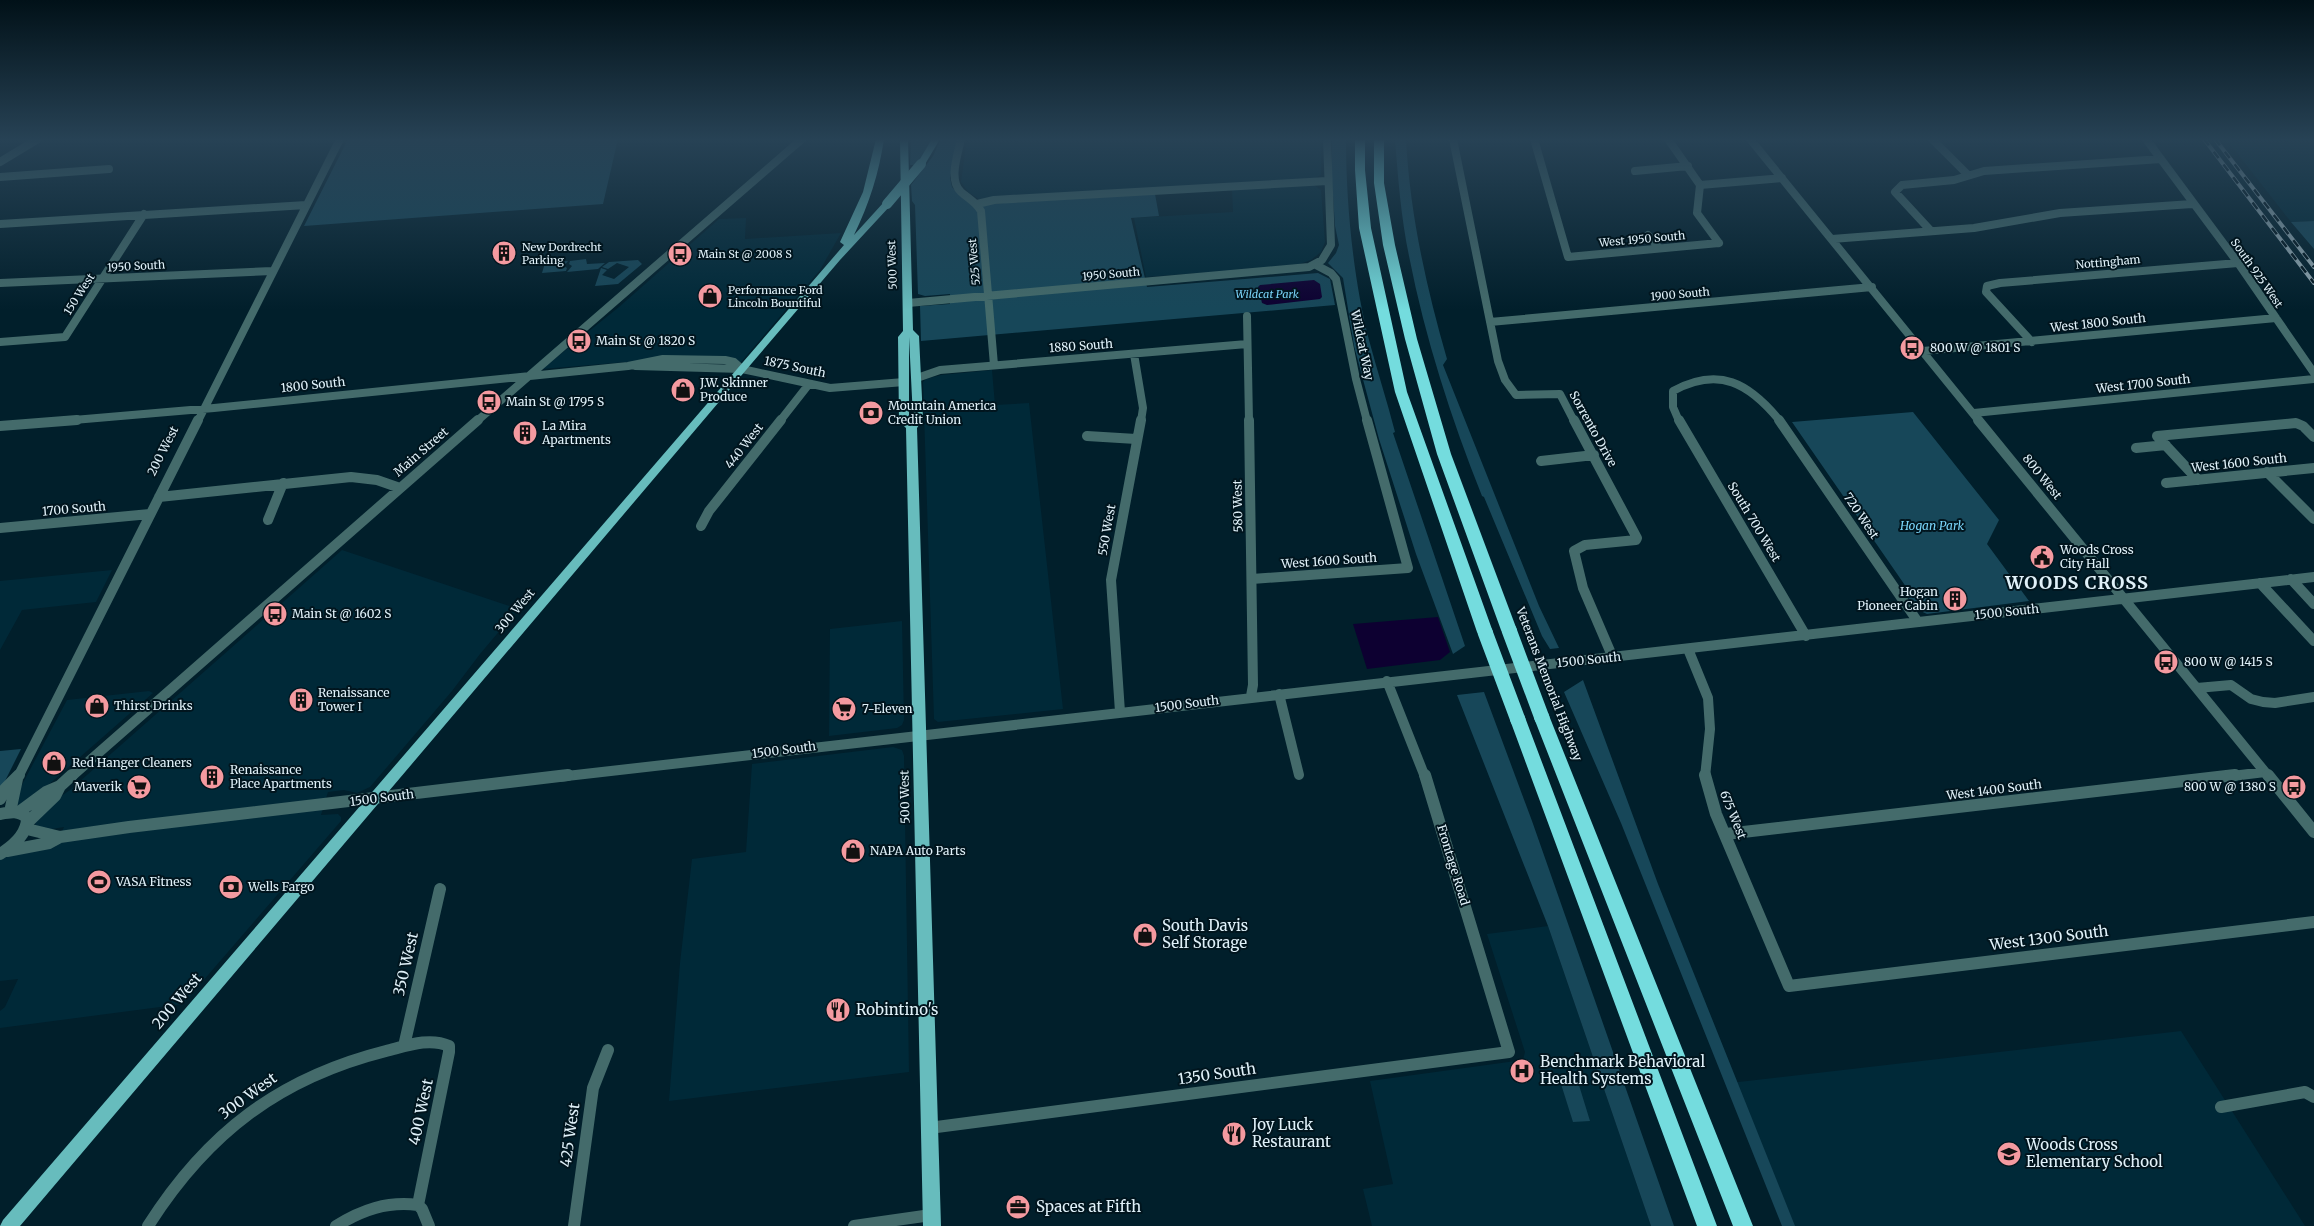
<svg xmlns="http://www.w3.org/2000/svg" width="2314" height="1226" font-family="Merriweather,serif">
	<style>
		.built { fill: #002938 }
		.green { fill: #174759 }
		.water { fill: #0d0031 }
		.lines { fill: none; stroke-linecap: round; stroke-linejoin: round }
		.minor-far2 { stroke: #446b6b; stroke-width: 8 }
		.minor-far1 { stroke: #446b6b; stroke-width: 10 }
		.minor { stroke: #446b6b; stroke-width: 12 }
		.major { fill: #67bcbd; fill-rule: evenodd }
		.highway { fill: #74dcde; fill-rule: evenodd }
		.rail-casing { stroke: #93a9b2; stroke-width: 4 }
		.rail { stroke: #01151e; stroke-width: 2.5; stroke-dasharray: 8; stroke-linecap: butt }
		.major-bridge { stroke: #67bcbd; stroke-width: 10 }
		.highway-bridge { stroke: #74dcde; stroke-width: 15 }
		.labels { text-anchor: middle; stroke-width: 4; stroke-linejoin: round; paint-order: stroke }
		.far-street-label { font-size: 11px; fill: #e0f1f9; stroke: #01151e }
		.far-poi-label { font-size: 11px; fill: #e0f1f9; stroke: #01151e; text-anchor: start }
		.far-park-label { font-size: 11px; font-style: italic; fill: #79d4f9; stroke: #01151e }
		.street-label { font-size: 12px; fill: #e0f1f9; stroke: #01151e }
		.poi-label { font-size: 12px; fill: #e0f1f9; stroke: #01151e; text-anchor: start }
		.park-label { font-size: 12px; font-style: italic; fill: #79d4f9; stroke: #01151e }
		.near-poi-label { font-size: 15px; fill: #e0f1f9; stroke: #01151e; text-anchor: start }
		.near-street-label { font-size: 15px; fill: #e0f1f9; stroke: #01151e }
		.district-label { font-size: 18px; font-weight: bold; letter-spacing: 1px; fill: #e0f1f9; stroke: #01151e }
	</style>
	<rect width="100%" height="100%" fill="#011f2b"/>
	<path class="built" d="M967,139h354v36l-8,4 -333,21 -12,-8 -7,-10z
		M2226,139h88v82l-23,1z
		M1314,185l7,5 4,52 -4,10 -10,8 -17,6 -148,11 -12,-59 99,-6 -1,-23z
		M746,218l-1,21 96,-6 -21,37 -79,92 -53,-5 -146,12 77,-62 100,-88z
		M992,370l3,35 34,-2 34,306 -125,13 -4,-3 -11,-337 3,-3 15,-4z
		M342,550l176,59 -38,45 -28,37 -82,96 -13,6 -13,-3 -16,2 -7,23 17,-1 3,3v4l-158,183 -183,24v-17l5,-4 13,-28 -18,2v-122l17,-7 38,-5 9,-20 -18,3 -9,-2 -2,-4 1,-3 18,-20 16,-11z
		M112,570l-16,32 -74,8 -22,40v-69z
		M902,621l2,99 -2,5 -5,3 -68,8 1,-107z
		M149,691l4,2 -107,94 -27,19 -2,-1 -1,-9 51,-96z
		M893,747l9,3 2,6 5,316 -240,29 11,-138 12,-104 54,-7 6,-88z
		M1548,926l103,300h-279l-9,-37 30,-5 -23,-103 153,-21 2,-8 -38,-118z
		M2181,1031l124,195h-516l-59,-143z"/>
	<path class="green" d="M348,139h270l-15,65 -299,22z
		M911,139h21l-3,10 -13,16h-6z
		M941,139h16l-7,39 2,9 8,9 28,8 167,-10 4,22 -28,2 16,69 171,-14 12,6 5,26 -414,36 -1,-35 30,-2v-10l-25,2 -7,-2 -3,-89 -3,-4 -1,-16 22,-29z
		M1332,139h14c0,63 7,139 23,201 8,30 18,61 26,92l-2,1 72,213 -12,8 -37,-100 -37,-115 -25,-93 -11,-68 -15,-15 8,-10 3,-8 -4,-19 -3,-46z
		M1395,139h11c4,75 20,147 41,220l-4,6 96,241 20,42 -9,1 -8,-13 -58,-139 -2,-1c-31,-78 -57,-158 -73,-240 -8,-39 -11,-78 -14,-117z
		M2314,221v28l-23,-27z
		M586,259l1,5 18,-1 -7,6 -31,3 5,-6 -3,-2 1,-3z
		M638,260l4,4 -24,20 -23,2 6,-18 6,2 -5,5 12,4 15,-12 -12,-4 -9,6 -6,-2 7,-5z
		M568,261l-4,5 3,2 -1,3 -24,2 3,-10z
		M1913,412l86,108 -12,24 42,57 -102,13 -11,-5 -10,-14 5,-1 -119,-172z
		M1583,680l75,204 137,342h-13l-161,-403 -57,-131z
		M1484,692l48,129 142,405h-23l-103,-300 -91,-231z
		M21,749l-21,42v-40z
		M1578,1082l12,39 -17,1 -12,-38z"/>
	<path class="water" d="M1314,280l6,4 2,13 -2,2 -53,6 -5,-2 -4,-16 2,-2z
		M1438,617l12,35 -10,8 -73,9 -14,-45z"/>
	<g class="lines">
		<path class="minor-far2" d="M961,139c-3,15 -13,41 0,53 8,7 15,10 20,19l13,154
			M1453,139l45,222 7,19 11,15 44,-1 14,27
			M1534,139l34,118 151,-14
			M1668,139l32,46
			M1750,139l229,282
			M1932,139l36,36
			M2146,139l92,124 76,110
			M0,162l38,-23
			M1635,171l53,-5
			M0,177l109,-8
			M1700,185l82,-7
			M1700,185l-3,28 22,30
			M977,204l17,-4 333,-19
			M0,224l306,-19
			M1931,231l-36,-39 7,-7 52,-5 30,-9 177,-12
			M1648,235l11,13
			M1832,239l142,-11 86,-15 132,-9
			M1316,265l15,8 5,6 20,100 11,42
			M0,283l272,-12
			M908,303l401,-36 13,-7 9,-15 -4,-106
			M1247,316l2,105
			M1490,322l382,-35
			M0,342l65,-5 79,-123
			M2032,342l-46,-50 1,-6 13,-3 238,-20
			M1923,351l353,-33
			M1134,354l9,54 -2,13
			M635,366l107,3 88,19 74,-6
			M917,378l23,-8 307,-26
			M1974,413l340,-34
			M62,421l152,-13 414,-42 35,-7 62,1 9,2 8,7
			M198,421l142,-282
			M477,421l325,-282
			M780,421l29,-37
			M1679,421l-6,-14v-16c46,-25 76,-8 107,30"/>
		<path class="minor-far1" d="M1249,420l4,265 -2,11
			M1574,420l63,118 -1,2 -51,5 -11,6 9,37 30,70
			M1679,420l127,216
			M1779,420l139,202
			M1978,420l291,357
			M0,426l77,-6
			M1087,436l49,3
			M2136,448l30,-3
			M1541,461l53,-6
			M2267,472l47,47
			M2198,480l-41,-44 139,-13 7,3 11,11
			M2166,483l148,-15
			M159,497l192,-20 26,3 23,8
			M268,520l15,-37
			M701,526l8,-15 72,-91
			M0,528l150,-14
			M1252,579l156,-11 -41,-148
			M2291,579l23,25
			M2260,583l54,58
			M1688,649l20,49 2,31 -5,48
			M1387,681l38,96
			M2197,688l34,-3 20,14 12,3 12,1 39,-6
			M1279,694l20,81
			M1120,712l-9,-132 30,-160
			M18,777l180,-357
			M71,777l407,-357
			M558,777l1756,-200
			M2224,777l41,-5"/>
		<path class="minor" d="M1705,775l11,39 73,172 525,-64
			M2268,775l46,57
			M0,799l5,-10 14,-14
			M10,812l7,-33
			M19,812l27,-20 14,-6 12,-11
			M0,814c10,-2 19,-4 27,4 0,17 -14,28 -27,36
			M28,822l27,-26 5,-10
			M27,829l33,8
			M1726,834l509,-59
			M7,851l42,-8 11,-6 69,-10 439,-52
			M404,1046l36,-157
			M2221,1107l84,-15 9,5
			M929,1128l580,-76 -84,-277
			M148,1226c59,-93 131,-148 238,-175 20,-5 43,-14 63,-5v6l-31,153 4,4 7,17
			M336,1226c26,-16 51,-25 82,-21
			M574,1226l19,-138 15,-38
			M854,1226l77,-11"/>
		<path class="major" d="M876,139h8c-5,34 -15,65 -30,96l30,-33h6v4l-50,54 -88,103 -732,863h-20l3,-6 841,-975 -4,-3 23,-50z
			M900,139h8l5,191 6,6 4,83 -6,9 24,798h-18l-17,-798 -7,-7 -1,-84 5,-6zM909,337l4,81 -3,3 -1,-1z
			M932,139h8l-16,27h-6l-1,-2z"/>
		<path class="highway" d="M1355,139h10v31l6,58 36,164 86,240 -3,4 -5,2 -5,-2 -3,-4 -82,-240 -36,-164 -4,-58z
			M1374,139h10v44l11,62 22,94 34,115 66,176 -3,4 -5,2 -5,-2 -3,-4 -64,-176 -32,-115 -22,-94 -9,-62z
			M1542,711l6,2 2,5 203,508h-20l-199,-508 2,-5z
			M1518,713l6,2 2,5 191,506h-20l-187,-506 2,-5z"/>
		<defs>
			<path id="rail" d="M2204,139l110,144
				M2215,139l99,128"/>
		</defs>
		<use href="#rail" class="rail-casing"/>
		<use href="#rail" class="rail"/>
		<path class="major-bridge" d="M887,204l34,-40"/>
		<path class="highway-bridge" d="M1509,630l33,88
			M1485,632l33,88"/>
	</g>
	<linearGradient id="sky" x2="0" y2="1"><stop stop-color="#011118"/><stop offset="0.45" stop-color="#274255"/><stop offset="1" stop-color="#274255" stop-opacity="0"/></linearGradient>
	<rect width="2314" height="310" fill="url(#sky)"/>
	<defs>
		<symbol id="building-disc" viewBox="-11 -11 22 22"><circle r="9.5" fill="#f49aa0" stroke="#01151e"/><path d="M-4-6H4V6H1V3H-1V6H-4ZM-2.5-4.3h1.7v1.8h-1.7ZM.8-4.3h1.7v1.8H.8ZM-2.5-1h1.7V.8h-1.7ZM.8-1h1.7V.8H.8Z" fill="#111"/></symbol>
		<symbol id="bus-disc" viewBox="-11 -11 22 22"><circle r="9.5" fill="#f49aa0" stroke="#01151e"/><path d="M-5-6H5V4H4V6H2V4H-2V6H-4V4H-5ZM-3.5-4V0h7V-4ZM-3.5 1.2v1.5H-2V1.2ZM2 1.2v1.5H3.5V1.2Z" fill="#111"/></symbol>
		<symbol id="shop-disc" viewBox="-11 -11 22 22"><circle r="9.5" fill="#f49aa0" stroke="#01151e"/><path d="M-5-2.5h2.3a2.7 3.5 0 0 1 5.4 0H5L5.5 6h-11ZM-1.5-2.5h3a1.5 2.3 0 0 0-3 0Z" fill="#111"/></symbol>
		<symbol id="bank-disc" viewBox="-11 -11 22 22"><circle r="9.5" fill="#f49aa0" stroke="#01151e"/><path d="M-6-4H6V4H-6ZM0-2.3a2.3 2.3 0 1 0 0 4.6a2.3 2.3 0 1 0 0-4.6Z" fill="#111"/></symbol>
		<symbol id="civic-disc" viewBox="-11 -11 22 22"><circle r="9.5" fill="#f49aa0" stroke="#01151e"/><path d="M-.6-6.5H3V-4.5H.6V-3L4-1V1h2V6H-6V1h2V-1L-.6-3ZM-1.2 2.5V6h2.4V2.5Z" fill="#111"/></symbol>
		<symbol id="supermarket-disc" viewBox="-11 -11 22 22"><circle r="9.5" fill="#f49aa0" stroke="#01151e"/><path d="M-6-5.5h2.5l.6 2H6L4.5 2H-2.5L-4.4-4H-6ZM-1.5 3.2a1.3 1.3 0 1 0 .1 0ZM3 3.2a1.3 1.3 0 1 0 .1 0Z" fill="#111"/></symbol>
		<symbol id="stadium-disc" viewBox="-11 -11 22 22"><circle r="9.5" fill="#f49aa0" stroke="#01151e"/><path d="M0-5a6.5 5 0 1 0 0 10a6.5 5 0 1 0 0-10ZM-3.5-1.8h7v3.6h-7Z" fill="#111"/></symbol>
		<symbol id="restaurant-disc" viewBox="-11 -11 22 22"><circle r="9.5" fill="#f49aa0" stroke="#01151e"/><path d="M-5-6h1v4h1v-4h1v4h1v-4h1v5L-1.5 .5V6h-2V.5L-5-1ZM5-6V6H3V1.5H1.5Q1.5-4 5-6Z" fill="#111"/></symbol>
		<symbol id="hospital-disc" viewBox="-11 -11 22 22"><circle r="9.5" fill="#f49aa0" stroke="#01151e"/><path d="M-5-5h3v3.5h4V-5h3V5h-3V1.5h-4V5h-3Z" fill="#111"/></symbol>
		<symbol id="school-disc" viewBox="-11 -11 22 22"><circle r="9.5" fill="#f49aa0" stroke="#01151e"/><path d="M0-5L7-2L0 1L-7-2ZM-4 1L0 2.5L4 1V4Q0 6-4 4Z" fill="#111"/></symbol>
		<symbol id="office-disc" viewBox="-11 -11 22 22"><circle r="9.5" fill="#f49aa0" stroke="#01151e"/><path d="M-6-3h4V-5.5h4V-3h4V5H-6ZM-1-4.5V-3h2v-1.5ZM-6 0V1H6V0Z" fill="#111"/></symbol>
	</defs>
	<g fill-rule="evenodd">
		<use href="#building-disc" x="490" y="239" width="28" height="28"/>
		<use href="#bus-disc" x="666" y="240" width="28" height="28"/>
		<use href="#shop-disc" x="696" y="282" width="28" height="28"/>
		<use href="#bus-disc" x="565" y="327" width="28" height="28"/>
		<use href="#bus-disc" x="1898" y="334" width="28" height="28"/>
		<use href="#shop-disc" x="669" y="376" width="28" height="28"/>
		<use href="#bus-disc" x="475" y="388" width="28" height="28"/>
		<use href="#bank-disc" x="857" y="399" width="28" height="28"/>
		<use href="#building-disc" x="511" y="419" width="28" height="28"/>
		<use href="#civic-disc" x="2028" y="543" width="28" height="28"/>
		<use href="#building-disc" x="1941" y="585" width="28" height="28"/>
		<use href="#bus-disc" x="261" y="600" width="28" height="28"/>
		<use href="#bus-disc" x="2152" y="648" width="28" height="28"/>
		<use href="#building-disc" x="287" y="686" width="28" height="28"/>
		<use href="#shop-disc" x="83" y="692" width="28" height="28"/>
		<use href="#supermarket-disc" x="830" y="695" width="28" height="28"/>
		<use href="#shop-disc" x="40" y="749" width="28" height="28"/>
		<use href="#building-disc" x="198" y="763" width="28" height="28"/>
		<use href="#supermarket-disc" x="125" y="773" width="28" height="28"/>
		<use href="#bus-disc" x="2280" y="773" width="28" height="28"/>
		<use href="#shop-disc" x="839" y="837" width="28" height="28"/>
		<use href="#stadium-disc" x="85" y="868" width="28" height="28"/>
		<use href="#bank-disc" x="217" y="873" width="28" height="28"/>
		<use href="#shop-disc" x="1131" y="921" width="28" height="28"/>
		<use href="#restaurant-disc" x="824" y="996" width="28" height="28"/>
		<use href="#hospital-disc" x="1508" y="1057" width="28" height="28"/>
		<use href="#restaurant-disc" x="1220" y="1120" width="28" height="28"/>
		<use href="#school-disc" x="1995" y="1140" width="28" height="28"/>
		<use href="#office-disc" x="1004" y="1193" width="28" height="28"/>
	</g>
	<g class="labels">
		<g class="far-street-label">
			<text transform="translate(1642 239) rotate(-5)" y="4">West 1950 South</text>
			<text transform="translate(974 262) rotate(-95)" y="4">525 West</text>
			<text transform="translate(2108 262) rotate(-5)" y="4">Nottingham</text>
			<text transform="translate(892 265) rotate(-92)" y="4">500 West</text>
			<text transform="translate(136 266) rotate(-3)" y="4">1950 South</text>
			<text transform="translate(2257 273) rotate(55)" y="4">South 925 West</text>
			<text transform="translate(1111 274) rotate(-5)" y="4">1950 South</text>
			<text transform="translate(79 294) rotate(-57)" y="4">150 West</text>
			<text transform="translate(1680 294) rotate(-5)" y="4">1900 South</text>
		</g>
		<g class="far-poi-label">
			<text x="522" y="251">New Dordrecht<tspan x="522" dy="13">Parking</tspan></text>
			<text x="698" y="258">Main St @ 2008 S</text>
			<text x="728" y="294">Performance Ford<tspan x="728" dy="13">Lincoln Bountiful</tspan></text>
		</g>
		<g class="far-park-label">
			<text x="1267" y="298">Wildcat Park</text>
		</g>
		<g class="street-label">
			<text transform="translate(2098 323) rotate(-6)" y="4">West 1800 South</text>
			<text transform="translate(1362 345) rotate(78)" y="4">Wildcat Way</text>
			<text transform="translate(1081 346) rotate(-4)" y="4">1880 South</text>
			<text transform="translate(795 367) rotate(12)" y="4">1875 South</text>
			<text transform="translate(2143 384) rotate(-6)" y="4">West 1700 South</text>
			<text transform="translate(313 385) rotate(-6)" y="4">1800 South</text>
			<text transform="translate(1593 429) rotate(61)" y="4">Sorrento Drive</text>
			<text transform="translate(744 446) rotate(-52)" y="4">440 West</text>
			<text transform="translate(163 451) rotate(-63)" y="4">200 West</text>
			<text transform="translate(421 452) rotate(-41)" y="4">Main Street</text>
			<text transform="translate(2239 463) rotate(-6)" y="4">West 1600 South</text>
			<text transform="translate(2042 477) rotate(51)" y="4">800 West</text>
			<text transform="translate(1238 506) rotate(-91)" y="4">580 West</text>
			<text transform="translate(74 509) rotate(-5)" y="4">1700 South</text>
			<text transform="translate(1861 516) rotate(56)" y="4">720 West</text>
			<text transform="translate(1754 522) rotate(59)" y="4">South 700 West</text>
			<text transform="translate(1107 530) rotate(-80)" y="4">550 West</text>
			<text transform="translate(1329 561) rotate(-4)" y="4">West 1600 South</text>
			<text transform="translate(515 611) rotate(-50)" y="4">300 West</text>
			<text transform="translate(2007 612) rotate(-6)" y="4">1500 South</text>
			<text transform="translate(1589 660) rotate(-6)" y="4">1500 South</text>
			<text transform="translate(1549 684) rotate(69)" y="4">Veterans Memorial Highway</text>
			<text transform="translate(1187 704) rotate(-7)" y="4">1500 South</text>
			<text transform="translate(784 750) rotate(-7)" y="4">1500 South</text>
			<text transform="translate(1994 790) rotate(-7)" y="4">West 1400 South</text>
			<text transform="translate(905 797) rotate(-91)" y="4">500 West</text>
			<text transform="translate(382 798) rotate(-7)" y="4">1500 South</text>
			<text transform="translate(1733 815) rotate(68)" y="4">675 West</text>
			<text transform="translate(1453 865) rotate(73)" y="4">Frontage Road</text>
		</g>
		<g class="poi-label">
			<text x="596" y="345">Main St @ 1820 S</text>
			<text x="1930" y="352">800 W @ 1801 S</text>
			<text x="700" y="387">J.W. Skinner<tspan x="700" dy="14">Produce</tspan></text>
			<text x="506" y="406">Main St @ 1795 S</text>
			<text x="888" y="410">Mountain America<tspan x="888" dy="14">Credit Union</tspan></text>
			<text x="542" y="430">La Mira<tspan x="542" dy="14">Apartments</tspan></text>
			<text x="2060" y="554">Woods Cross<tspan x="2060" dy="14">City Hall</tspan></text>
			<text x="1938" y="596" text-anchor="end">Hogan<tspan x="1938" dy="14">Pioneer Cabin</tspan></text>
			<text x="292" y="618">Main St @ 1602 S</text>
			<text x="2184" y="666">800 W @ 1415 S</text>
			<text x="318" y="697">Renaissance<tspan x="318" dy="14">Tower I</tspan></text>
			<text x="114" y="710">Thirst Drinks</text>
			<text x="862" y="713">7-Eleven</text>
			<text x="72" y="767">Red Hanger Cleaners</text>
			<text x="230" y="774">Renaissance<tspan x="230" dy="14">Place Apartments</tspan></text>
			<text x="122" y="791" text-anchor="end">Maverik</text>
			<text x="2276" y="791" text-anchor="end">800 W @ 1380 S</text>
			<text x="870" y="855">NAPA Auto Parts</text>
			<text x="116" y="886">VASA Fitness</text>
			<text x="248" y="891">Wells Fargo</text>
		</g>
		<g class="park-label">
			<text x="1932" y="530">Hogan Park</text>
		</g>
		<g class="near-poi-label">
			<text x="1162" y="931">South Davis<tspan x="1162" dy="17">Self Storage</tspan></text>
			<text x="856" y="1015">Robintino's</text>
			<text x="1540" y="1067">Benchmark Behavioral<tspan x="1540" dy="17">Health Systems</tspan></text>
			<text x="1252" y="1130">Joy Luck<tspan x="1252" dy="17">Restaurant</tspan></text>
			<text x="2026" y="1150">Woods Cross<tspan x="2026" dy="17">Elementary School</tspan></text>
			<text x="1036" y="1212">Spaces at Fifth</text>
		</g>
		<g class="near-street-label">
			<text transform="translate(2049 938) rotate(-7)" y="5">West 1300 South</text>
			<text transform="translate(406 964) rotate(-77)" y="5">350 West</text>
			<text transform="translate(177 1001) rotate(-50)" y="5">200 West</text>
			<text transform="translate(1217 1074) rotate(-8)" y="5">1350 South</text>
			<text transform="translate(248 1096) rotate(-36)" y="5">300 West</text>
			<text transform="translate(421 1112) rotate(-78)" y="5">400 West</text>
			<text transform="translate(570 1135) rotate(-82)" y="5">425 West</text>
		</g>
		<g class="district-label">
			<text x="2077" y="589">WOODS CROSS</text>
		</g>
	</g>
</svg>
